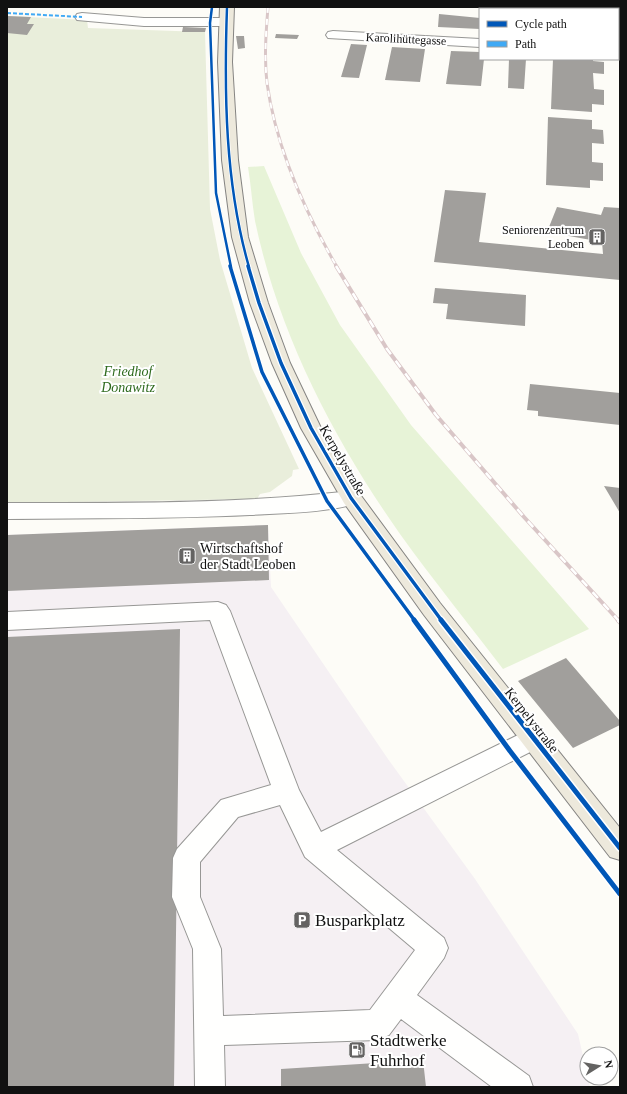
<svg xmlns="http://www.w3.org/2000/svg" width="627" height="1094" font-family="Georgia,serif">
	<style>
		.industrial { fill: #f5f0f3 }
		.green { fill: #e7f3d7 }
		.cemetery { fill: #e9eedb }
		.building { fill: #a19f9c }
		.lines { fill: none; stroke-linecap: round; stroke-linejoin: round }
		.minor-casing { stroke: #979795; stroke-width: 2 }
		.major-casing { stroke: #858482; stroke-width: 2 }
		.minor { fill: #fffffe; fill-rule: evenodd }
		.major { fill: #ede9dc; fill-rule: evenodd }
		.rail-far2-casing { stroke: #d9c6c7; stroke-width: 3 }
		.rail-far1-casing { stroke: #d9c6c7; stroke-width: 4 }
		.rail-casing { stroke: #d9c6c7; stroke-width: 5 }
		.rail-far2 { stroke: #fff; stroke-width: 2; stroke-dasharray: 6; stroke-linecap: butt }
		.rail-far1 { stroke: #fff; stroke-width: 2.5; stroke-dasharray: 8; stroke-linecap: butt }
		.rail { stroke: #fff; stroke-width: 3.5; stroke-dasharray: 11; stroke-linecap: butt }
		.quiet { stroke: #3fa9f5; stroke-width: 2; stroke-dasharray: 4 2; stroke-linecap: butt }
		.cycleway-far2-casing { stroke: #fff; stroke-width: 4 }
		.cycleway-far1-casing { stroke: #fff; stroke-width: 6 }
		.cycleway-casing { stroke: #fff; stroke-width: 8 }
		.cycleway-far2 { stroke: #0057b8; stroke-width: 2.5 }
		.cycleway-far1 { stroke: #0057b8; stroke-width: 3.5 }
		.cycleway { stroke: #0057b8; stroke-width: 5 }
		.labels { text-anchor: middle; stroke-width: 4; stroke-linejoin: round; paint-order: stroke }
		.far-street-label { font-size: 12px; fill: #111; stroke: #fff }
		.far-poi-label { font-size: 12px; fill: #111; stroke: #fff; text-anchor: end }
		.park-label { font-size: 14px; font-style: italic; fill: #2f6b1f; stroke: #fff }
		.street-label { font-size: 14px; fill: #111; stroke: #fff }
		.poi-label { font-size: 14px; fill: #111; stroke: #fff; text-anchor: start }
		.near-poi-label { font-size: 17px; fill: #111; stroke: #fff; text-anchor: start }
	</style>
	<rect width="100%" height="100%" fill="#fdfcf7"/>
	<path class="industrial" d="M268,525l3,62 117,172 87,120 103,155 12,53h-583v-552z"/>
	<path class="green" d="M264,166l37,87 39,72 71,100 178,204 -86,40c-34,-45 -70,-89 -103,-135 -66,-94 -121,-199 -145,-313 -3,-18 -4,-36 -7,-54z"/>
	<path class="cemetery" d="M7,16l80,4 1,8 117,4 5,177 10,51 32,108 47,101 -6,1 -1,6 -22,16 -10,2 -3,5 -250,4z"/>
	<path class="building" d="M496,7h24v2h-24z
		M577,7l23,1v1h-23z
		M618,9h2v19l-2,-1z
		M439,14l41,4v11l-42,-2z
		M7,16l24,1 -4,7h7l-7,11 -20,-2z
		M183,27l23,1 -1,4h-23z
		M276,34l23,1 -2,4 -22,-1z
		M236,36h8l1,12 -7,1z
		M351,44l16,1 -8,33 -18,-1z
		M392,47l33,2 -5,33 -35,-2z
		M451,51l29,1v7h4l-3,27 -35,-2z
		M509,59h17l-2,30 -16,-1z
		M553,59h40v2l11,1v12l-11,-1 1,16 10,1v15l-12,-1v8l-41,-3z
		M548,117l44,3v9l11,1 1,14 -12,-1v19l11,1v18l-13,-1v8l-44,-3z
		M445,190l41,3 -7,49 124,12 -1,-12 -55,-10 10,-25 44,8 3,-8 16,1v72l-186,-18z
		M435,288l91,7 -1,31 -79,-7 2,-15 -15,-1z
		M530,384l90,9v32l-82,-9v-5l-11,-1z
		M604,486l16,2v25z
		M268,525l1,55 -262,11v-56z
		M180,629l-6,458h-167v-450z
		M566,658l54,63v4l-47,23 -55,-67z
		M423,1060l3,27h-145v-18z"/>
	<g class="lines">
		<defs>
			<path id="minor" d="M82,13l62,5h82l5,1 2,3 -2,3 -5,1h-82l-67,-6 -2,-3 2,-3z
				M333,31l147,8v8l-152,-9 -2,-3 2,-3z
				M618,47h2v8h-2z
				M351,491l7,2 4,5 -4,5c-32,10 -74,10 -108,12 -81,4 -162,3 -243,4v-16c115,0 230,1 344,-12z
				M218,602l8,3 4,6 69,179 22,42 203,-100 9,-4 9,4 4,7 -4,7 -205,104 107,88 4,10 -4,10 -27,37 112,81 4,11h-41l-91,-68 -12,16 -11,5 -154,5 1,42h-30l-2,-138 -21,-52 1,-39 4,-9 44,-49 50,-15 -61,-165 -203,10v-18zM280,805l25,52 110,93 -45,60 -147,6 -2,-67 -21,-52v-35l38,-45z"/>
			<path id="major" d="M220,7h14l-2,55 6,98 10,77 20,66 22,60 31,65 38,65 81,110 180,225v32l-10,-3 -186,-242 -80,-112 -43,-75 -29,-65 -22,-60 -18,-66 -10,-77 -4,-98z"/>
		</defs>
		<use href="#minor" class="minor-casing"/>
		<use href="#major" class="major-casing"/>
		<use href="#minor" class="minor"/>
		<use href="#major" class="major"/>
		<defs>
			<path id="rail-far2" d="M268,7c-2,25 -4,51 -1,76 9,65 37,127 70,184"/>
			<path id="rail-far1" d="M336,266l51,83 49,66 88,102 95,104"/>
			<path id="rail" d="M618,620l2,2"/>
		</defs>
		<use href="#rail-far2" class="rail-far2-casing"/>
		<use href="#rail-far1" class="rail-far1-casing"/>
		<use href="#rail" class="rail-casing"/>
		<use href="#rail-far2" class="rail-far2"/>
		<use href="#rail-far1" class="rail-far1"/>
		<use href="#rail" class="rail"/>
		<path class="quiet" d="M7,13l75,4"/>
		<defs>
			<path id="cycleway-far2" d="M212,7l-2,16 6,170 15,74
				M227,7c-3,86 -2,177 22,260"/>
			<path id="cycleway-far1" d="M230,266l32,106 65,129 88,120
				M248,266l11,37 22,60 30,65 40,70 91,123"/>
			<path id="cycleway" d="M414,620l96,131 110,143
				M441,620l179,228"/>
		</defs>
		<use href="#cycleway-far2" class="cycleway-far2-casing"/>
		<use href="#cycleway-far1" class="cycleway-far1-casing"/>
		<use href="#cycleway" class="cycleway-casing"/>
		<use href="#cycleway-far2" class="cycleway-far2"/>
		<use href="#cycleway-far1" class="cycleway-far1"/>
		<use href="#cycleway" class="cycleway"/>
	</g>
	<defs>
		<symbol id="building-square" viewBox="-11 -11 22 22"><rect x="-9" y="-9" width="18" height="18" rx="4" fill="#646362" stroke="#fff"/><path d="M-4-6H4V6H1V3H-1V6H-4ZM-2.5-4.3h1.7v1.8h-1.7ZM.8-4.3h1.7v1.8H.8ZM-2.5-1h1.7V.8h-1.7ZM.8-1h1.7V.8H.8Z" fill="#fff"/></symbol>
		<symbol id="parking-square" viewBox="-11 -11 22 22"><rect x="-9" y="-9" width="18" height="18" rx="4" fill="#646362" stroke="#fff"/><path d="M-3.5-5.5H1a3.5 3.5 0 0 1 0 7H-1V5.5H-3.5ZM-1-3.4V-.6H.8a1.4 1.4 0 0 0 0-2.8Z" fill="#fff"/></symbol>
		<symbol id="fuel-square" viewBox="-11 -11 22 22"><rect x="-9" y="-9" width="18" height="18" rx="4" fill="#646362" stroke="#fff"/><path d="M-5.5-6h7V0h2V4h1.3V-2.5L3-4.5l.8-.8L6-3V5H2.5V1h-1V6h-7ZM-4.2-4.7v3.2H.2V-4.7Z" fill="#fff"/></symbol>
	</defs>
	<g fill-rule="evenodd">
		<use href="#building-square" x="587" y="227" width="20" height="20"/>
		<use href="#building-square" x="177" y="546" width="20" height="20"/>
		<use href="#parking-square" x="292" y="910" width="20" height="20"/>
		<use href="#fuel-square" x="347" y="1040" width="20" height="20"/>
	</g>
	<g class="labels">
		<g class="far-street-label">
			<text transform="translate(406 39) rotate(3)" y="4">Karolihüttegasse</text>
		</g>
		<g class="far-poi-label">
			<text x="584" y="234">Seniorenzentrum<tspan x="584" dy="14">Leoben</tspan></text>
		</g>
		<g class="park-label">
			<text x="128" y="376">Friedhof<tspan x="128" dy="16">Donawitz</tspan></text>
		</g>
		<g class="street-label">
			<text transform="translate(343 460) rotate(60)" y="5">Kerpelystraße</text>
			<text transform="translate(532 720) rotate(52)" y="5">Kerpelystraße</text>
		</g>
		<g class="poi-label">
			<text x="200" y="553">Wirtschaftshof<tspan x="200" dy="16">der Stadt Leoben</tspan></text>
		</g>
		<g class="near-poi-label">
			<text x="315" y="926">Busparkplatz</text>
			<text x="370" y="1046">Stadtwerke<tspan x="370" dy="20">Fuhrhof</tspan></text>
		</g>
	</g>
	<rect width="627" height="1094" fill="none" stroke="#111111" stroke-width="16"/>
	<rect x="479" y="8" width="140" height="52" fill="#ffffff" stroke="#a0a0a0"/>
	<rect x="487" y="21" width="20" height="6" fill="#0057b8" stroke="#a0a0a0"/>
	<text x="515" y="28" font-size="12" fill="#111111">Cycle path</text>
	<rect x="487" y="41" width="20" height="6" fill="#3fa9f5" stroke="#a0a0a0"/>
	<text x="515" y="48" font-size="12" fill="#111111">Path</text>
	<g transform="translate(599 1066) rotate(79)"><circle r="19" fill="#ffffff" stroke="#a0a0a0"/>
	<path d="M0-3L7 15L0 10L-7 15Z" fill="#646362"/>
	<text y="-6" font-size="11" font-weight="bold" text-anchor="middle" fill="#111111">N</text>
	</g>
</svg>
